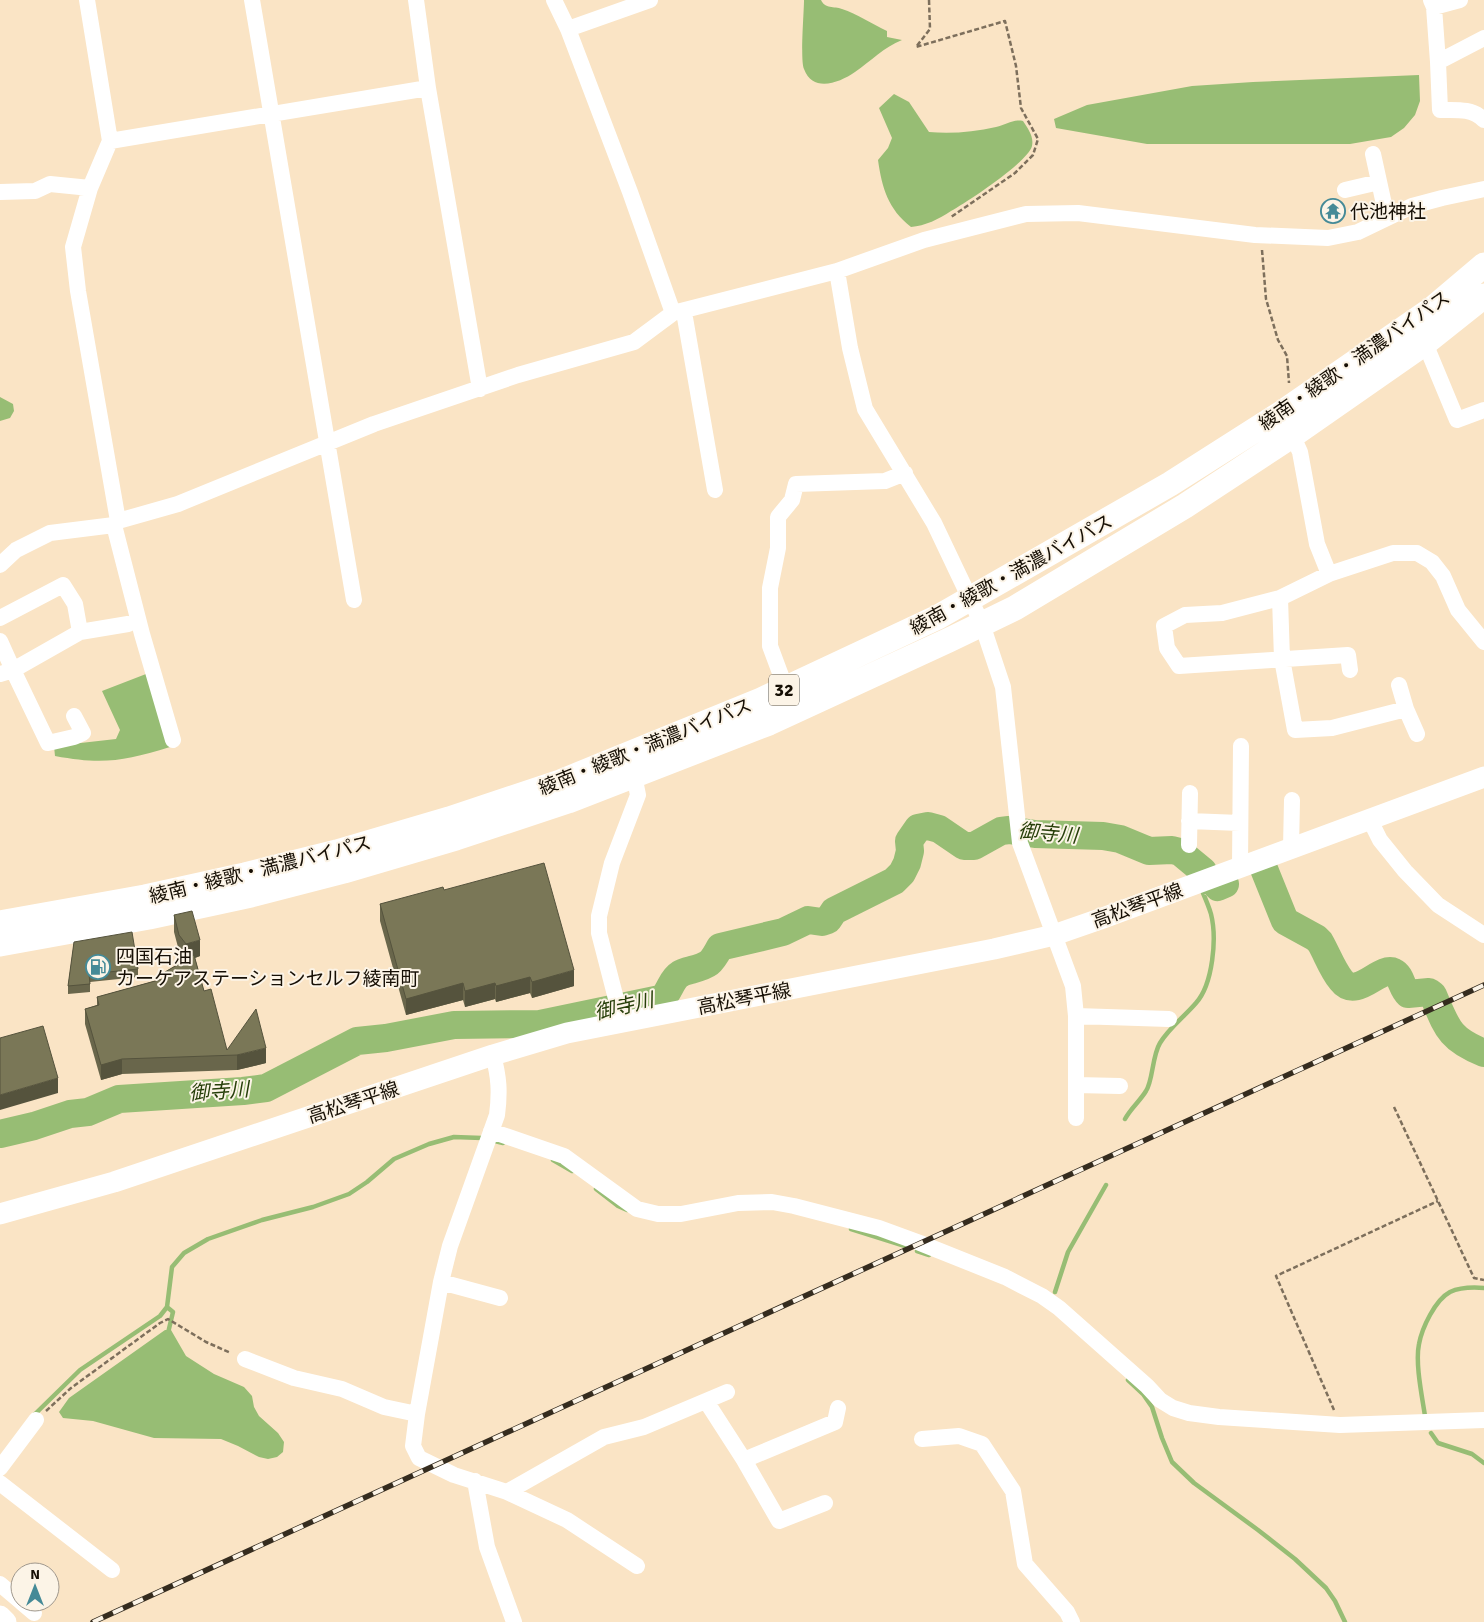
<svg xmlns="http://www.w3.org/2000/svg" width="1484" height="1622" font-family="Signika,'Noto Sans JP',sans-serif">
	<style>
		.water { fill: #97bd74 }
		.lines { fill: none; stroke-linecap: round; stroke-linejoin: round }
		.stream { stroke: #97bd74; stroke-width: 4.5 }
		.river { stroke: #97bd74; stroke-width: 28 }
		.path { stroke: #7d6f5c; stroke-width: 2.5; stroke-dasharray: 5 2.5; stroke-linecap: butt }
		.minor { stroke: #fff; stroke-width: 16 }
		.major { stroke: #fff; stroke-width: 21 }
		.highway { stroke: #fff; stroke-width: 25 }
		.rail-casing { stroke: #352c1f; stroke-width: 5.5 }
		.rail { stroke: #fcf4e7; stroke-width: 4; stroke-dasharray: 11; stroke-linecap: butt }
		.wall { fill: #69664b }
		.shaded-wall { fill: #55533d }
		.building { fill: #7a7757; stroke: #55533d }
		.labels { text-anchor: middle; stroke-width: 4; stroke-linejoin: round; paint-order: stroke }
		.shield { fill: #fcf4e7; stroke: #5b5449; stroke-width: 1 }
		.shield-label { font-size: 18px; font-weight: bold; fill: #160f05 }
		.poi-label { font-size: 19px; fill: #160f05; stroke: #fcf4e7; text-anchor: start }
		.street-label { font-size: 19px; fill: #160f05; stroke: #fcf4e7 }
		.water-label { font-size: 20px; font-style: italic; fill: #273f0a; stroke: #fcf4e7 }
	</style>
	<rect width="100%" height="100%" fill="#fae4c5"/>
	<path class="water" d="M804,0h17c4,9 13,6 21,9 15,5 30,15 45,22v6l15,3c-18,7 -31,21 -47,32 -16,11 -42,21 -51,-3 -4,-9 0,-56 0,-69z
		M1419,75l1,26 -5,14 -11,13 -13,9 -41,7h-203l-91,-16 -2,-9 33,-14 105,-19 61,-4z
		M894,94l15,8 20,30c22,2 45,0 67,-5 10,-2 17,-8 27,-6 5,8 11,15 9,25 -4,16 -65,56 -81,65 -12,8 -26,15 -40,16 -23,-18 -29,-39 -33,-67l10,-12 4,-10 -13,-30z
		M0,397l13,7 1,7 -4,7 -10,3z
		M146,674l24,73c-46,14 -67,18 -115,9l-1,-10 62,-7 4,-9 -18,-39z
		M165,1330h6l15,26 28,18 30,13 8,9 2,11 5,9 19,17 6,9 -1,10 -6,5 -9,2 -9,-2 -21,-11 -17,-7 -67,-1 -61,-17 -30,-3 -4,-6 10,-14z"/>
	<g class="lines">
		<path class="stream" d="M1125,1119c6,-11 15,-18 21,-28 7,-10 6,-35 14,-48 9,-15 24,-26 36,-40 17,-19 21,-65 15,-89 -2,-7 -5,-14 -8,-21l15,-6
			M553,1160l19,11
			M596,1189l22,17 9,4
			M851,1229l54,17
			M917,1251l12,4
			M1055,1292l13,-40 38,-67
			M167,1307l6,5 -5,21
			M1128,1380l15,14 9,13 10,31 10,24 22,21 64,47 37,29 31,29 9,13 10,21
			M33,1416l47,-46 80,-54 7,-9 5,-40 12,-14 24,-14 54,-19 51,-13 36,-13 18,-12 27,-23 35,-15 25,-7 28,1 21,5
			M1425,1416c-3,-20 -10,-53 -6,-72 3,-16 16,-44 31,-52 11,-5 22,-5 34,-4
			M1431,1433l7,10 34,11 12,9"/>
		<path class="river" d="M1264,869l21,52 31,17 4,4c7,12 12,27 21,38 16,21 39,-15 53,-8 7,3 8,17 14,22l21,-2 4,3c14,33 16,44 51,58
			M1217,886l1,1 7,-3
			M0,1134l34,-8 36,-12 18,-2 31,-13 124,-8 23,-3 91,-47 29,-3 68,-13 86,-1 120,-25c10,-5 10,-19 20,-25 3,-2 7,-3 11,-4 18,-5 20,-6 29,-23l63,-15 25,-12 14,2 6,-2 6,-9 60,-30 8,-8 5,-10 3,-12 -1,-10 9,-13 10,-2 11,3 25,17h10l27,-15 8,-1 26,4 68,2 17,3 29,12 23,-1 8,2 23,19"/>
		<path class="path" d="M929,0l1,29 -14,18 89,-26 11,45 5,42 17,31 -5,16 -18,18 -64,44
			M1262,250l4,49 12,41 9,16 2,27
			M1394,1107l80,171 10,2
			M1334,1410l-58,-134 162,-75
			M46,1411l25,-23 89,-65 8,-4 38,23 25,11"/>
		<path class="minor" d="M87,0l23,141 -20,47 -17,59 5,44 40,230
			M252,0l102,600
			M416,0l12,88 52,301
			M554,0l14,29 62,163 43,121
			M1431,0l3,7 4,55 2,48c16,0 32,-2 44,10
			M1434,7l26,-7
			M568,29l82,-29
			M1438,62l46,-24
			M110,141l318,-53
			M1373,154l14,64
			M1345,190l34,-8
			M0,192l35,-1 15,-7 40,4
			M837,271l13,77 15,61 69,114 48,101 21,63 17,156 53,143 3,30v102
			M684,312l31,178
			M1425,343l32,77 27,-10
			M1289,428l11,24 17,92 12,30
			M114,525l28,109 31,106
			M0,565l16,-15 34,-17 64,-8 4,-4 60,-17 196,-80 144,-49 116,-33 39,-29 164,-42 87,-31 102,-26 52,-1 177,22 73,3 30,-6 54,-26 30,-8 42,-9
			M1280,598l2,61 13,71 37,-2 74,-19
			M0,618l63,-33 12,19 5,28
			M0,641l13,29 67,-38 48,-8
			M1350,670l-2,-15 -169,11 -12,-18 -3,-22 21,-11 37,-2 58,-15 49,-24 64,-21h24l15,9 11,14 15,34 26,32
			M0,674l13,-4 35,73 26,-6 9,-4 -9,-17
			M1399,685l7,24 11,25
			M786,689l-16,-43v-58l8,-40v-31l14,-17 4,-16 89,-3 20,-8
			M1369,818l11,22 25,31 33,34 46,30
			M1189,821l51,2
			M1189,845l1,-52
			M1291,848l1,-48
			M1240,867l1,-121
			M1076,1016l93,3
			M622,1022l-23,-89v-17l13,-53 26,-68 -4,-20
			M493,1055c6,22 7,37 4,60l-47,131 -9,36 -24,132 -4,32 6,12 35,17 53,17 60,28 70,46
			M1076,1085l44,1
			M491,1131l73,25 73,53 21,5h23l57,-11 34,-1 22,4 85,22 41,15 85,34 37,19 17,12 88,78 13,14 13,8 16,5 30,4 121,8 144,-5
			M441,1282l59,16
			M245,1359l49,19 48,11 42,18 33,7
			M706,1401l38,59 35,61 46,-18
			M922,1439l37,-3 23,8 31,47 12,73 42,48 5,10
			M744,1460l91,-38 3,-14
			M0,1468l36,-48
			M475,1481l12,66 27,75
			M0,1483l112,87
			M507,1492l97,-55 40,-10 83,-35
			M0,1584l20,17
			M21,1602l13,11"/>
		<path class="major" d="M0,1214l114,-32 379,-127 74,-22 427,-84 60,-14 49,-17 381,-141
			M0,1616l6,6"/>
		<path class="highway" d="M0,923l145,-26 100,-22 92,-23 112,-33 111,-37 201,-82 177,-83 232,-133 110,-70 152,-105 52,-44
			M0,944l149,-27 102,-22 93,-24 112,-33 112,-37 201,-78 180,-83 66,-32 170,-102 108,-71 132,-92 59,-47"/>
		<defs>
			<path id="rail" d="M93,1622l1391,-637"/>
		</defs>
		<use href="#rail" class="rail-casing"/>
		<use href="#rail" class="rail"/>
	</g>
	<path class="wall" d="M444,890l130,96 -42,12 -2,-5 -34,9 -1,-3 -30,8 -2,-7 -57,15 -26,-94v-17z
		M174,915l26,41 -5,2 9,33 23,59 39,13 -29,7 -115,4 -21,6 -16,-56v-15l12,-4v-8l68,-19v-6l20,-12 -6,-9 -5,-19z
		M74,942l64,27v8l-48,5v10l-22,2v-8z"/>
	<path class="shaded-wall" d="M200,940v16l-14,5v-17z
		M574,970v16l-42,12v-16z
		M530,977v16l-34,9v-16z
		M463,983v17l-57,15v-16z
		M495,983v16l-30,8v-16z
		M266,1048v15l-29,7v-15z
		M122,1059v15l-21,6v-15z
		M58,1078v15l-58,17v-15z"/>
	<path class="building" d="M544,863l30,107 -42,12 -2,-5 -34,9 -1,-3 -30,8 -2,-8 -57,16 -26,-95 63,-17 1,3z
		M192,911l8,29 -14,4 -7,-9 -5,-20z
		M132,932l6,37 -49,5 1,10 -22,2 6,-44z
		M194,955l10,36 7,-2 16,61 29,-41 10,39 -29,7 -115,4 -21,6 -16,-56 14,-4 -2,-8 69,-19 -1,-6z
		M43,1026l15,52 -58,17v-57z"/>
	<defs>
		<symbol id="temple-ring" viewBox="-11 -11 22 22"><circle r="9.5" fill="#fcf4e7" stroke="#458a97" stroke-width="1.5"/><path d="M0-6L5-2H3V0L6.5 2.5H4V6H1.5V3h-3V6H-4V2.5H-6.5L-3 0V-2H-5Z" fill="#458a97"/></symbol>
		<symbol id="fuel-ring" viewBox="-11 -11 22 22"><circle r="9.5" fill="#fcf4e7" stroke="#458a97" stroke-width="1.5"/><path d="M-5.5-6h7V0h2V4h1.3V-2.5L3-4.5l.8-.8L6-3V5H2.5V1h-1V6h-7ZM-4.2-4.7v3.2H.2V-4.7Z" fill="#458a97"/></symbol>
	</defs>
	<g fill-rule="evenodd">
		<use href="#temple-ring" x="1319" y="197" width="28" height="28"/>
		<use href="#fuel-ring" x="84" y="953" width="28" height="28"/>
	</g>
	<g class="labels">
		<rect class="shield" x="769" y="674.5" width="30" height="31" rx="4"/>
		<g class="shield-label">
			<text x="784" y="696">32</text>
		</g>
		<g class="poi-label">
			<text x="1350" y="218">代池神社</text>
			<text x="116" y="963">四国石油<tspan x="116" dy="22">カーケアステーションセルフ綾南町</tspan></text>
		</g>
		<g class="street-label">
			<text transform="translate(1354 360) rotate(-35)" y="7">綾南・綾歌・満濃バイパス</text>
			<text transform="translate(1011 574) rotate(-29)" y="7">綾南・綾歌・満濃バイパス</text>
			<text transform="translate(645 746) rotate(-22)" y="7">綾南・綾歌・満濃バイパス</text>
			<text transform="translate(260 869) rotate(-14)" y="7">綾南・綾歌・満濃バイパス</text>
			<text transform="translate(1137 905) rotate(-20)" y="7">高松琴平線</text>
			<text transform="translate(744 998) rotate(-11)" y="7">高松琴平線</text>
			<text transform="translate(353 1102) rotate(-18)" y="7">高松琴平線</text>
		</g>
		<g class="water-label">
			<text transform="translate(1048 833) rotate(5)" y="7">御寺川</text>
			<text transform="translate(624 1006) rotate(-13)" y="7">御寺川</text>
			<text transform="translate(219 1091) rotate(-4)" y="7">御寺川</text>
		</g>
	</g>
	<g transform="translate(35 1587)"><circle r="24" fill="#fcf4e7" stroke="#a0988d"/>
	<path d="M0-4L9 19L0 12L-9 19Z" fill="#458a97"/>
	<text y="-8" font-size="14" font-weight="bold" text-anchor="middle" fill="#160f05">N</text>
	</g>
</svg>
